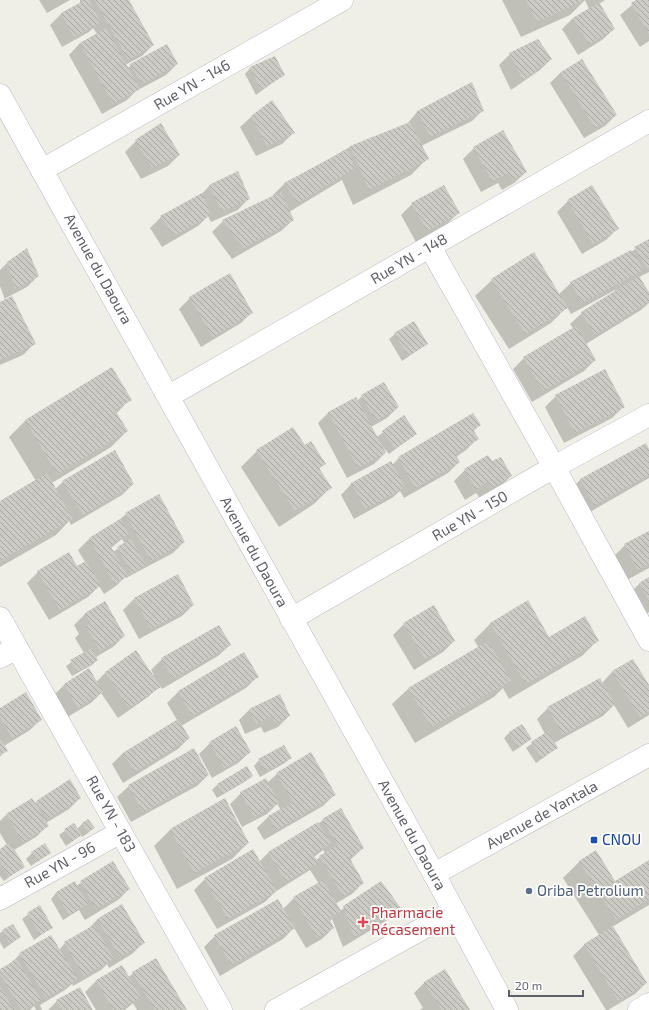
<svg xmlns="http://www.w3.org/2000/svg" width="649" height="1010" font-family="'Exo 2',sans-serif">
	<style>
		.shadow { fill: #0003; fill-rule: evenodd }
		.building { fill: url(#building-back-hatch) }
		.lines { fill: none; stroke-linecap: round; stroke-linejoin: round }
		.minor-casing { stroke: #b9bac0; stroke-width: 23 }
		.tertiary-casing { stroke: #b9bac0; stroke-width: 23 }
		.minor { stroke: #fff; stroke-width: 22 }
		.tertiary { stroke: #fff; stroke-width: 22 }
		.transit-dot { fill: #1a4fb4; stroke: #fff; stroke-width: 1.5 }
		.service-dot { fill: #5c6f8a; stroke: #fff; stroke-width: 1.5 }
		.health-dot { fill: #e0444e; stroke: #fff; stroke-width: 1.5 }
		.labels { text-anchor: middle; stroke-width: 3.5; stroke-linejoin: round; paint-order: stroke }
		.street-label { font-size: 15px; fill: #5e6067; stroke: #fff }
		.transit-label { font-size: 15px; fill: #164399; stroke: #fff; text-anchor: start }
		.service-label { font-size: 15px; fill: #4e5e75; stroke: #fff; text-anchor: start }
		.health-label { font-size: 15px; fill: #be3a42; stroke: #fff; text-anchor: start }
	</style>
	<defs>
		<pattern id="building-back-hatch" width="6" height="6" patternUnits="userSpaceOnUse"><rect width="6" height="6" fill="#cbcac3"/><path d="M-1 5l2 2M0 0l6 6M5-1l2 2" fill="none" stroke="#a8a7a2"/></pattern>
	</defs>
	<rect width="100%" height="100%" fill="#f0efe7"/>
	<path class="shadow" d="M39,0h31l-23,13z
		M80,0h48l25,45 -11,11 -17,9 2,4 4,-4 46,-1 -11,11 -30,16 -9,9 -25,14 -33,-59 11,-12 17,-9 -4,-6 -4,4 -27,15 -12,-22 11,-11 19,-10z
		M502,0h103l-6,4 15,25 -12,11 -24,15 -16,-26 11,-11 16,-9 -4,-9 -15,15 -49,22z
		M638,0h11v41l-9,6 -20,-32z
		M510,54l41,5 -11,11 -29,20 -12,-25z
		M275,57l8,18 -27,20 -11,-21 5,-6z
		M561,72l55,43 -11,11 -21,12 -34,-55z
		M471,84l12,26 -11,11 -51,25 6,13 -16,16 -58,30 -11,-25 -53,32 4,8 -12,11 -49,28 -20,-27 11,-11 51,-24 -1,-2 11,-11 66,-37 57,-23 10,-12z
		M252,116l41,17 -11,11 -26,12 -16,-29z
		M136,141l43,14 -11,11 -27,13 -16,-27z
		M474,148l52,24 -12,11 -12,7 -4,-7 -17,9 -18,-33z
		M209,186l40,12 -11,12 -27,12 -3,-6 -10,10 -36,21 -12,-19 11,-11 39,-21z
		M568,201l49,28 -11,11 -24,14 -25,-42z
		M412,204l46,9 -11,11 -31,18 -15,-27z
		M649,240v32l-10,5 10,17v9l-8,7 -55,34 9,16 -11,11 -52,31 -19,-33 11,-11 49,-30 -3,-4 12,-11 34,-21 -1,-2 -44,24 -4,-7 -16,16 -42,26 -34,-53 17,-16 67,14 12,-11 60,-31z
		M7,263l31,13 -11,11 -23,12 30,45 -11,11 -23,10v-62l5,-3 -5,-14v-16z
		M190,298l62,14 -11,11 -40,24 -22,-38z
		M395,334l32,10 -25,17 -13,-22z
		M111,368l19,31 -14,15 11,17 -16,16 -59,36 3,6 8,-7 70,2 -11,11 -51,30 -2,-4 -13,14 -56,32v-65l36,-21 -27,-44 16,-16z
		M362,396l36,11 -11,11 -16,9 6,10 27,-21 12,18 -27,20 -9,-10 5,9 -11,11 -27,14 -29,-55 11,-11 28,-11z
		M556,396l67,11 -11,11 -48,25 -19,-36z
		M479,425l-6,7 4,7 -11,11 -10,7 3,5 -11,11 -44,25 -4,-7 -8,7 -38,21 -13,-24 11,-12 40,-18 7,-7z
		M645,444l4,7v27l-66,38 -14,-25 11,-11z
		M305,447l19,16 -5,6 11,19 -16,16 -35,23 -38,-60 16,-16z
		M492,463l19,13 -11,11 -20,11 -4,-5 -11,7 -11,-19 11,-11z
		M126,514l58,28 -11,11 -47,25 -1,-1 -9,9 -12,8 -5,-8 -11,11 -39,23 -22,-37 11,-11 38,-5 9,-5 -7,-12 11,-11 29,-18zM122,539l3,5 -12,8 -2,-4z
		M649,532v36l-22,12 -13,-24 11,-11z
		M178,576l15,29 -11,11 -43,23 -16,-29 11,-11z
		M649,578v34l-8,5 -13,-22 11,-11z
		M105,602l19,34 -11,11 -17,10 1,3 -5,5 -20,11 -6,-10 18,-13 -9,-15 4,-4 -5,-9 11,-11z
		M527,602l22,36 49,2 -16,16 -73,43 -6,-11 -9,9 -79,46 -23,-39 17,-16 70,-40 -5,-8 16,-16z
		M404,624l50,17 -11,11 -29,18 -21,-35z
		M230,645l-12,11 -56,33 -2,-3 -12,11 -30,21 -17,-25 -10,10 -25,15 -13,-22 11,-11 25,-15 7,12 10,-10 46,4 2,-1 -3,-5 11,-11z
		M244,653l13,24 -11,11 -65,38 8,12 -11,11 -55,34 -11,-19 11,-11 54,-33 -10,-17 11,-11z
		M633,660l16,27v28l-21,13 -14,-23 -11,11 -49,27 3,5 -21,15 -10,-15 19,-14 -8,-15 11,-11 54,-25 10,-11z
		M0,709l41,10 -11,11 -26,16 2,4 -6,7z
		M250,709l39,7 -11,11 -14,6 -3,-6 -16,7 -6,-14z
		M509,733l22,6 -18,13 -9,-14z
		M210,743l40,9 -12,11 -26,15 -13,-24z
		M290,758l-5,5 -25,14 -6,-11 5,-6z
		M277,774l57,21 -11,11 -59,34 -7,-12 11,-11 13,-7 -4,-6 -10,10 -25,13 -12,-23 11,-11 26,-10z
		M208,775l-11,11 -66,36 -14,-25 12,-11z
		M252,776l-6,5 -29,17 -5,-8 6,-6z
		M80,798l-11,11 -23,14 1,3 -11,11 -22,13 10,16 -20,15 -4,-5v-26l7,-5 -7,-12v-12l7,-7 30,-12z
		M225,800l23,43 -16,16 -55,30 -23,-43 16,-16z
		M323,820l40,28 -13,12 13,23 -11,11 -17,10 5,7 41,-29 19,26 -11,11 -46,28 -11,-28 -3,3 4,6 -11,11 -16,9 -12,-20 -11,11 -63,37 -16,-29 11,-11 63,-36 5,9 11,-11 25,-14 -9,-14 -35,22 -10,10 -48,27 -23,-39 11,-11 54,-17 10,-10 49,-28zM323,850l2,3 -9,7 -2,-3z
		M83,823l10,5 -5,5 -6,4 -1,-2 -15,11 -7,-11 15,-11 3,5z
		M596,851l19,31 34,-21v44l-37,22 34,56 -11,11 -27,16h-2l-33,-54 11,-11 15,-10 -36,-57 16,-16z
		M32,853h17l-18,13 -5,-7z
		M113,863l16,26 -11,11 -33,20 -6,-10 -16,10 -12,-21 5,-6 19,-10 1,3z
		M39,907l13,20 -18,13 -12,-21z
		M98,919l46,23 -12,12 -23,14 -2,-4 -6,6 -28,16 -1,-2 -7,6 -25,15 2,5h-6l-2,-4 -4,4h-30v-40l9,-5 11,-11 39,-4 6,-7 22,-13z
		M13,925l7,12 -16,12 -4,-7v-9z
		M155,959l30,51h-48l-4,-7 -8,7h-29l-11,-18 11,-11 26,-15 6,11z
		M425,982l44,28h-50l4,-2 -9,-15z
		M57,1001l35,9h-44z"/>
	<path class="building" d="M85,0h4l12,22 -27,15 -13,-24z
		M95,0h34l25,45 -26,15z
		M526,0h60l-49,22z
		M636,0h13v34l-18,-31z
		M599,2l16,27 -26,15 -16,-26z
		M106,28l34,61 -27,15 -33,-61z
		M538,39l14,20 -29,21 -14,-27z
		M167,44l11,20 -36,20 -12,-20z
		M275,56l10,19 -24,15 -11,-23z
		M582,59l35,56 -22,13 -34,-56z
		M472,82l12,29 -54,26 -13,-26z
		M272,100l23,33 -28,13 -16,-30z
		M410,122l19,37 -60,31 -19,-44z
		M161,123l19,32 -28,13 -17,-28z
		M503,130l24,42 -14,8 -4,-7 -17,8 -19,-34z
		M348,149l7,19 -57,35 -14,-20z
		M238,171l12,28 -28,13 -13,-27z
		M444,185l16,28 -33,18 -16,-28z
		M592,185l27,44 -26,15 -26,-44z
		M281,192l13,28 -50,28 -22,-28z
		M202,193l9,22 -37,21 -14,-20z
		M649,239v29l-2,1 -13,-22z
		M27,248l12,28 -24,13 -8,-27z
		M631,250l13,20 -62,33 -12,-21z
		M534,252l34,56 -43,26 -34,-55z
		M230,273l23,40 -40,24 -24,-40z
		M639,276l10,16v10l-54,33 -14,-23z
		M12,296l24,48 -36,16v-58z
		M414,321l14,23 -20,12 -14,-23z
		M576,326l20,34 -53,31 -20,-34z
		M112,367l20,33 -17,10 13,21 -71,43 -32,-54z
		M605,369l20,38 -50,26 -20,-38z
		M384,382l15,25 -23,14 -15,-26z
		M356,397l30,56 -28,15 -30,-56z
		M473,413l8,12 -8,5 6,9 -24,15 5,8 -45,26 -17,-31z
		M404,415l13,19 -22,15 -13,-18z
		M293,427l12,18 6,-4 15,23 -7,4 13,20 -37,23 -39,-61z
		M646,443l3,6v26l-55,30 -14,-26z
		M115,450l19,34 -51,31 -21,-34z
		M488,455l4,6 9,-4 11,19 -21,12 -3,-6 -12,7 -12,-20z
		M391,461l14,26 -40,22 -14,-26z
		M47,473l26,46 -73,42v-60z
		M159,494l26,48 -34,19 -26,-48z
		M120,519l9,15 -19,11 18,31 -13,8 -26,-46z
		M649,531v33l-11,6 -14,-26z
		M131,539l15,26 -14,9 -15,-27z
		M69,552l8,14 9,-5 15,25 -41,24 -23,-39z
		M178,574l16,31 -43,24 -17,-31z
		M649,577v24l-10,-18z
		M528,600l21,37 36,-21 14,25 -73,43 -36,-61z
		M105,601l20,35 -25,15 -14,-25 5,-3 -6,-10z
		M434,605l21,36 -30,18 -22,-36z
		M219,625l12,20 -58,34 -12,-21z
		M488,641l23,40 -80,46 -23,-39z
		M92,648l6,12 -21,12 -7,-12z
		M136,650l25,37 -32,21 -24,-36z
		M244,652l15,25 -67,39 -14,-25z
		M633,659l16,26v27l-9,5 -28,-46z
		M89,668l14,24 -25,16 -14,-24z
		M600,678l15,27 -52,30 -16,-28z
		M26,692l16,28 -30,18 -12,-21v-9z
		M280,694l10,22 -15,7 -3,-7 -16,8 -7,-15z
		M178,719l12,19 -55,34 -12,-19z
		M522,724l10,15 -14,8 -9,-15z
		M236,726l15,26 -27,16 -15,-26z
		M548,731l10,17 -17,10 -10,-16z
		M0,738l8,13 -8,4z
		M284,745l8,13 -26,14 -8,-13z
		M194,748l15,27 -66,37 -15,-27z
		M311,752l25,43 -60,35 -8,-14 25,-14 -17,-29z
		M247,766l6,10 -30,18 -6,-10z
		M266,778l13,25 -25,14 -14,-25z
		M70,779l11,19 -33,21 -12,-18z
		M32,798l17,28 -26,16 -17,-28z
		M225,798l24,45 -55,30 -24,-44z
		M341,808l23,40 -15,9 15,26 -21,13 -24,-40 19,-11 -16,-26z
		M88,819l7,9 -7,4 -6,-9z
		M318,822l13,21 -18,11 6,9 -33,19 -18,-30z
		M74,823l8,12 -10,6 -8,-12z
		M10,842l15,25 -16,10 -9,-15v-13z
		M45,843l6,10 -14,9 -6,-10z
		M253,849l24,42 -49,28 -24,-41z
		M596,850l19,31 34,-21v39l-33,21 -37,-59z
		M113,861l17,28 -34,20 -16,-28z
		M323,880l18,31 -12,8 5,9 -17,10 -24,-41z
		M75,881l13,23 -19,11 -13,-23z
		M381,881l20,27 -47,29 -11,-31z
		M278,899l17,29 -64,37 -17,-30z
		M122,904l23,39 -25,14 -23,-38z
		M40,905l13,23 -13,7 -13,-22z
		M13,924l8,13 -11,7 -8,-14z
		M94,925l20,34 -30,17 -20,-34z
		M613,926l34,57 -29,18 -34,-57z
		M51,935l27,44 -32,19 -27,-45z
		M156,958l31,52h-32l-23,-38z
		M17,959l24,41 -16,10h-4l-21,-36v-5z
		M122,965l19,32 -22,13h-6l-17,-30z
		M445,969l25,41h-28l-18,-28z
		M0,986l14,24h-14z
		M80,987l13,23h-31l-6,-10z"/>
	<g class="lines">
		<defs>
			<path id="minor" d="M42,170l300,-170
				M430,247l124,220 95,173
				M169,396l480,-275
				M0,618l221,392
				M291,619l263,-152 95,-52
				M0,657l17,-9
				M434,874l215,-119
				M0,899l121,-67
				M276,1010l178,-99
				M639,1010l10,-6"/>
			<path id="tertiary" d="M0,95l434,779 73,136"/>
		</defs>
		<use href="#minor" class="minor-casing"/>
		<use href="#tertiary" class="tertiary-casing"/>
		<use href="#minor" class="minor"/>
		<use href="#tertiary" class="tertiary"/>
	</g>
	<rect class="transit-dot" x="590" y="836" width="8" height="8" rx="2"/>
	<circle class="service-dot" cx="529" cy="891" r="4"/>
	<path class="health-dot" d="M361 916h4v4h4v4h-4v4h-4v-4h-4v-4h4z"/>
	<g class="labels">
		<g class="street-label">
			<text transform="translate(192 85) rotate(-30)" y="5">Rue YN - 146</text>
			<text transform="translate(409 259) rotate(-30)" y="5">Rue YN - 148</text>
			<text transform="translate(98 269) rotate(61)" y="5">Avenue du Daoura</text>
			<text transform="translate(470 516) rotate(-30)" y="5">Rue YN - 150</text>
			<text transform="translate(254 552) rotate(61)" y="5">Avenue du Daoura</text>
			<text transform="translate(111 814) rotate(61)" y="5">Rue YN - 183</text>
			<text transform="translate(542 815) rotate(-29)" y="5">Avenue de Yantala</text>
			<text transform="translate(412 835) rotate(61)" y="5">Avenue du Daoura</text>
			<text transform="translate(60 865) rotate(-29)" y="5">Rue YN - 96</text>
		</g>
		<g class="transit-label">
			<text x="602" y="845">CNOU</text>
		</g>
		<g class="service-label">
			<text x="537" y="896">Oriba Petrolium</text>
		</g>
		<g class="health-label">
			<text x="371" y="918">Pharmacie<tspan x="371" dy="17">Récasement</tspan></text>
		</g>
	</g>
	<path d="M509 990v6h74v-6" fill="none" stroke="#5e6067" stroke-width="2"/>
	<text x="515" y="990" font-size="12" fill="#5e6067" stroke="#ffffff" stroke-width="3" paint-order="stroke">20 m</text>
</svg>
